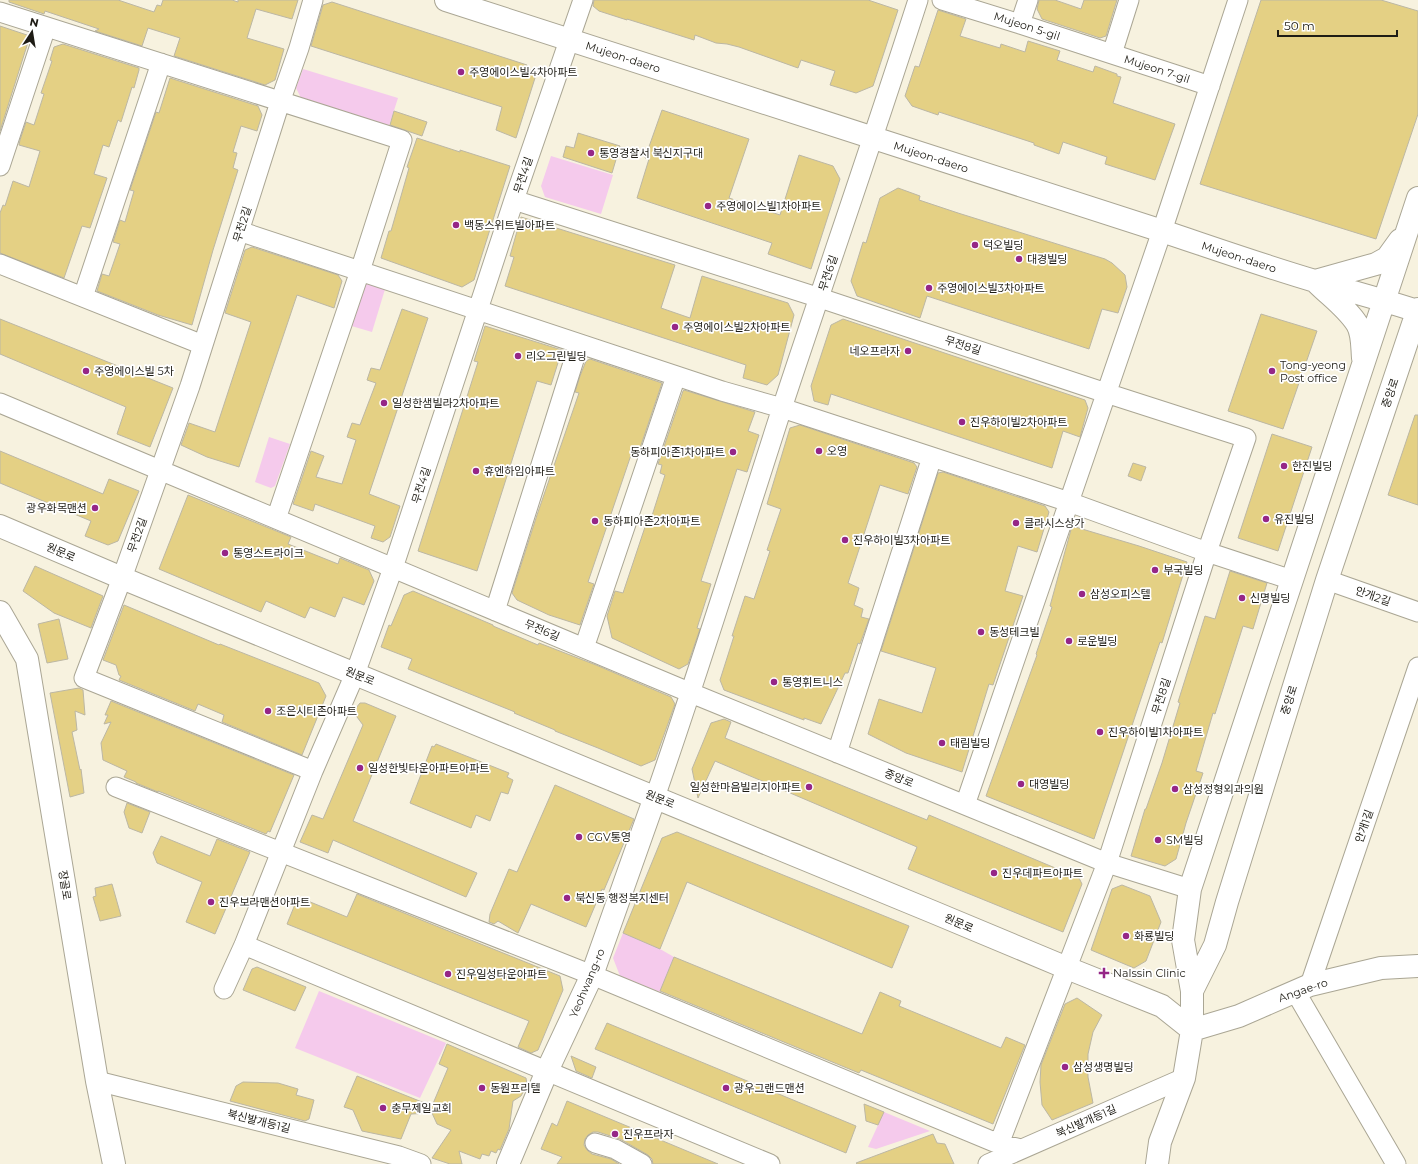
<svg xmlns="http://www.w3.org/2000/svg" width="1418" height="1164" font-family="Montserrat,'Noto Sans KR',sans-serif">
	<style>
		.green { fill: #f5caec }
		.building { fill: #e4d084; stroke: #bcb7a4 }
		.lines { fill: none; stroke-linecap: round; stroke-linejoin: round }
		.street-casing { stroke: #aaa694; stroke-width: 21 }
		.secondary-casing { stroke: #aaa694; stroke-width: 24 }
		.street { stroke: #fff; stroke-width: 19 }
		.secondary { stroke: #fff; stroke-width: 22 }
		.poi-dot { fill: #952687; stroke: #fff; stroke-width: 1.5 }
		.labels { text-anchor: middle; stroke-width: 3.5; stroke-linejoin: round; paint-order: stroke }
		.street-label { font-size: 11px; fill: #1e1c15; stroke: #fff }
		.poi-label { font-size: 11px; fill: #1e1c15; stroke: #fff; text-anchor: start }
	</style>
	<rect width="100%" height="100%" fill="#f7f2df"/>
	<path class="green" d="M303,69l95,29 -9,28 -88,-28 -5,-10z
		M551,156l62,19 -12,39 -56,-17 -4,-11z
		M372,281l14,5 -14,46 -24,-7 12,-38z
		M269,437l21,7 -15,42 -4,2 -16,-6z
		M623,933l37,16 14,8 -14,35 -40,-16 -7,-18z
		M319,991l127,52 -26,55 -125,-50z
		M884,1112l46,19 -54,18 -8,-2z"/>
	<path class="building" d="M9,0h109l36,12 3,-7 4,1 2,-6h69l6,2v-2h60l-6,19 -36,-10 -9,29 37,11 -9,31 -10,5 -91,-29 6,-18 -32,-10 -6,18 -47,-15 4,-2 -54,-18 -1,3 -35,-12z
		M594,0h274l30,10 -25,76 -17,7 -26,-8 5,-14 -34,-11 -3,8 -59,-21 -12,-3 -11,-1 -21,-8 -1,5 -67,-21v1l-28,-9 -6,-5z
		M1039,0h16l26,9 3,-9h33l-11,36 -6,2 -58,-19 -5,-10z
		M1261,0h120l37,11v103l-42,125 -176,-55z
		M332,2l195,63 8,13 -19,60 -20,-8 6,-23 -191,-61 12,-41z
		M938,10l28,9 -6,17 40,12 1,-4 24,8 3,-11 32,10 -3,9 36,12 2,-6 22,8v2l4,1 -8,26 62,21 -20,56 -50,-16 2,-7 -44,-15 -4,12 -25,-9v-2l-95,-31 -1,3 -26,-9 -7,-10 10,-30 4,1z
		M0,26l30,10 -30,95z
		M63,44l76,24v2l-5,18 -2,-1 -11,35 -3,-2 -9,27 -6,-2 -9,29 13,4 -17,50 -8,-2 -18,52 -64,-25v-40l3,-8 2,1 8,-25 16,6 11,-36 -21,-6 1,-5 6,-18 8,3 10,-31 -3,-1 11,-32 -2,-1 4,-13z
		M170,78l88,28 4,9 -5,16 -16,-5 -8,26 4,1 -4,15 5,2 -25,80 -21,75 -34,-10 -61,-24 5,-17 7,2 11,-32 -7,-2 7,-22 5,2 9,-31 -4,-1 26,-78 3,1z
		M662,110l87,29 -20,59 51,17 19,-60 34,11 7,13 -29,90 -43,-15 4,-11 -135,-45 12,-39 -4,-1z
		M394,111l33,11 -5,14 -32,-11z
		M578,133l42,13 -8,27 -49,-16 3,-11 8,2z
		M417,138l43,14v-2l50,16 -36,114 -12,7 -81,-29 8,-27h2l18,-63 -2,-1z
		M898,188l22,8 -1,4 39,13 147,46 7,4 13,12 2,12 -9,26 -16,-4 -13,40 -162,-53 -7,22 -63,-22 -6,-15 12,-39 3,1 14,-45z
		M521,217l154,48 -14,43 29,10 12,-42 86,27 6,12 -16,60 -11,10 -24,-7 3,-13 -241,-79 9,-29 -4,-1z
		M252,247l86,28 4,6 -8,27 -37,-13 -58,172 -32,-10 -26,-12 8,-22 26,9 36,-110 -26,-9 20,-63z
		M402,309l26,9 -59,176 31,12 -10,31 -7,5 -12,-4 4,-12 -60,-22 -2,7 -20,-7 18,-53 13,5 -8,21 26,7 14,-44 -9,-3 5,-14 8,2 16,-42 -9,-3 4,-12 9,2z
		M1261,314l56,17 -34,98 -55,-18z
		M0,319l173,69 -23,59 -33,-13 9,-27 -126,-53z
		M843,319l242,81 3,8 -8,29 -17,-6 -11,37 -221,-74 -3,11 -14,-4 -3,-15 20,-61z
		M485,326l77,24 -11,35 -14,-4 -60,190 -59,-20 60,-189 -4,-1z
		M590,359l72,24 -25,74 -6,-2 -43,127 6,2 -14,41 -31,-10 -32,-15 -5,-7 25,-78 42,-122 -4,-1 5,-16 6,-15z
		M684,390l71,22 -7,19 11,4 -12,37 -10,-3 -36,112 10,3 -14,44 3,1 -12,35 -9,5 -67,-31 -5,-22 8,-25 8,2 24,-72 3,1 15,-47 -5,-2 2,-8 -4,-1 25,-73z
		M1415,415h3v90l-30,-10z
		M800,425l114,38 3,4 -9,27 -28,-9 -32,98 11,5 -5,17 9,4 -2,8 8,2 -9,25 -2,-1 -10,30h-3l-24,51 -17,-6v2l-80,-30 -4,-10 14,-44h-2l13,-40 9,3 16,-48 -3,-1 14,-41 -14,-5 23,-76z
		M1272,434l40,13 -34,104 -40,-13z
		M0,451l103,43 6,-15 30,12 -21,50 -10,4 -23,-9 6,-15 -91,-38z
		M1133,463l13,4 -5,14 -13,-5z
		M943,472l102,34 4,6 -12,40 -19,-6 -13,45 18,5 -30,89 -4,-1 -27,88 -56,-19 -38,-19 11,-35 43,14 14,-45 -55,-17 57,-178z
		M188,495l103,42 -3,7 50,20 2,-6 29,12 5,11 -10,24 -21,-8 -8,20 -25,-10 -5,11 -39,-17 -5,11 -102,-43z
		M1072,526l67,20 48,16 -25,81 -2,-1 -66,197 -108,-43 51,-141 -1,-1 16,-47 -2,-1z
		M35,566l68,30 -12,32 -37,-15 -31,-22z
		M1230,571l37,12 -14,46 -10,-3 -28,88 -2,-1 -17,58 7,2 -17,50 -10,36 -11,7 -34,-10 14,-47h1l16,-46 18,-60 -2,-1 27,-86 10,3z
		M413,591l80,34v1l45,19 1,-2 57,22 75,32 4,7 -20,56 -14,6 -43,-18 -43,-17v-1l-41,-17 1,-1 -107,-43 4,-10 -31,-12 8,-22 2,1 13,-31z
		M124,605l95,40 1,-1 99,39 7,13 -24,59 -80,-33 2,-7 -26,-11 -3,7 -76,-31 2,-4 -2,-1 -3,-10 -13,-5z
		M59,619l9,40 -21,4 -9,-39z
		M79,688l4,2 2,25 -10,-4 2,19 -5,2 8,38 1,-1 3,24 -14,4 -20,-104z
		M111,701l183,74 -24,57 -2,-1 -2,3 -108,-43v1l-22,-9v-1l-12,-5 3,-6 -24,-11 -2,-17 10,-21 -7,2 4,-9h-3z
		M360,703h5l31,13 -43,105 124,52 -11,24 -133,-57 -5,13 -28,-11 12,-27 11,4 40,-94 -9,-12 2,-5z
		M724,719l7,3 -6,16 202,82 2,-5 150,63 3,6 -19,48 -155,-63 9,-22 -202,-86 -17,37 -6,-29 19,-46z
		M436,744l73,29 -2,4 6,3 -5,14 -7,-2 -11,29 -14,-6 -5,13 -61,-25 22,-57 2,1z
		M555,785l79,34 -30,71 -2,-1 -16,38 -55,-23 -13,29 -20,-12 -4,3 -5,-2 1,-8 19,-45 8,3z
		M127,803l23,9 -8,21 -13,-5 -5,-16z
		M677,832l232,94 -17,42 -205,-86 -27,67 -37,-16 39,-95z
		M161,836l49,20 7,-17 33,13 -35,82 -29,-12 16,-40 -45,-19 -4,-10z
		M112,884l9,32 -21,5 -7,-24 3,-1 -1,-8z
		M1122,885l28,11 11,26 -15,39 -12,7 -43,-18 21,-61z
		M357,894l203,82 3,14 -25,60 -7,3 -13,-6 11,-26 -242,-97 11,-27 49,20z
		M674,957l188,77 18,-42 21,9 -2,5 102,42 5,-11 19,8 -32,79 -132,-54 -2,3 -199,-82z
		M257,967l49,20 -11,24 -52,-21 9,-21z
		M1077,998l25,17 -9,17 -5,22v23l5,26 -41,17 -10,-15 -2,-23 1,-17 24,-61z
		M607,1023l249,103 -10,27 -251,-104z
		M447,1044l79,34 1,7 -6,11 -8,5 -4,28 -9,21 -2,-1 -2,4 -5,-2 -2,5 -7,-2 -2,5 -21,-8 3,13h-12l-18,-6 19,-28 -14,-6 -5,-11 -21,1 -10,25 -39,-8 -9,-21 -9,-3 13,-31 75,30 16,-38 -9,-4z
		M571,1056l25,11 -4,11 -16,-7z
		M243,1082l35,1 20,6 -2,6 18,5 -5,19 -4,2 -75,-20 6,-15z
		M567,1101l151,63h-65l-1,-5 -4,-4 -28,-16 -22,-7h-5l-5,3 -3,4 -1,6 3,5 5,4 19,5 8,5h-62l5,-7 -21,-8 11,-26 5,3z
		M864,1104l20,8 -6,13 -12,-4z
		M933,1134l4,9 8,1 9,20h-97l-1,-1z"/>
	<g class="lines">
		<defs>
			<path id="street" d="M313,0l-14,48 -19,54 -90,284 -68,192 -38,100 229,93
				M942,0l78,24 92,30
				M1129,0l-17,54 98,32
				M0,12l402,128 -42,131 -84,248
				M1020,24l8,-24
				M0,166l46,-139
				M514,200l306,98 286,95 140,45 -39,114 -100,311 -108,281
				M239,231l483,160 60,17 150,49 137,45 138,50 85,28
				M0,264l203,81
				M83,297l78,-234
				M0,403l691,290 274,112 142,58 83,26
				M1327,580l91,32
				M495,611l84,-267
				M584,648l92,-272
				M837,753l95,-296
				M116,787l476,188 407,169 22,5
				M655,797c45,-129 85,-259 127,-389 45,-136 92,-271 136,-408
				M965,805l197,-574 76,-231
				M244,945l526,219
				M1310,985l108,-318
				M224,989l20,-44 69,-174 42,-97 38,-106 121,-368 69,-200
				M1295,991l101,173
				M97,1081l302,75 22,8
				M595,1143l20,6 27,15
				M988,1164l196,-86"/>
			<path id="secondary" d="M446,0l716,231c51,17 102,35 153,50 34,10 69,19 102,30
				M1315,281l61,-17 11,-6 13,-18
				M1317,283c13,13 30,25 40,41 6,10 5,23 6,34
				M0,526l122,52 811,334 134,56 95,38 30,24 47,-14 71,-31 71,-17 37,-2
				M0,612l27,47 70,422 17,83
				M1192,991l23,-46 12,-43 100,-322 91,-271
				M508,1164l39,-93 45,-96 63,-178
				M1157,1164l3,-22 24,-64 8,-48v-39l-9,-51 7,-51 228,-691"/>
		</defs>
		<use href="#street" class="street-casing"/>
		<use href="#secondary" class="secondary-casing"/>
		<use href="#street" class="street"/>
		<use href="#secondary" class="secondary"/>
	</g>
	<g class="poi-dot">
		<circle cx="461" cy="72" r="4"/>
		<circle cx="591" cy="153" r="4"/>
		<circle cx="708" cy="206" r="4"/>
		<circle cx="456" cy="225" r="4"/>
		<circle cx="975" cy="245" r="4"/>
		<circle cx="1019" cy="259" r="4"/>
		<circle cx="929" cy="288" r="4"/>
		<circle cx="675" cy="327" r="4"/>
		<circle cx="908" cy="351" r="4"/>
		<circle cx="518" cy="356" r="4"/>
		<circle cx="86" cy="371" r="4"/>
		<circle cx="1272" cy="371" r="4"/>
		<circle cx="384" cy="403" r="4"/>
		<circle cx="962" cy="422" r="4"/>
		<circle cx="819" cy="451" r="4"/>
		<circle cx="733" cy="452" r="4"/>
		<circle cx="1284" cy="466" r="4"/>
		<circle cx="476" cy="471" r="4"/>
		<circle cx="95" cy="508" r="4"/>
		<circle cx="1266" cy="519" r="4"/>
		<circle cx="595" cy="521" r="4"/>
		<circle cx="1016" cy="523" r="4"/>
		<circle cx="845" cy="540" r="4"/>
		<circle cx="225" cy="553" r="4"/>
		<circle cx="1155" cy="570" r="4"/>
		<circle cx="1082" cy="594" r="4"/>
		<circle cx="1242" cy="598" r="4"/>
		<circle cx="981" cy="632" r="4"/>
		<circle cx="1069" cy="641" r="4"/>
		<circle cx="774" cy="682" r="4"/>
		<circle cx="268" cy="711" r="4"/>
		<circle cx="1100" cy="732" r="4"/>
		<circle cx="942" cy="743" r="4"/>
		<circle cx="360" cy="768" r="4"/>
		<circle cx="1021" cy="784" r="4"/>
		<circle cx="809" cy="787" r="4"/>
		<circle cx="1175" cy="789" r="4"/>
		<circle cx="579" cy="837" r="4"/>
		<circle cx="1158" cy="840" r="4"/>
		<circle cx="994" cy="873" r="4"/>
		<circle cx="567" cy="898" r="4"/>
		<circle cx="211" cy="902" r="4"/>
		<circle cx="1126" cy="936" r="4"/>
		<path d="M1102 967h4v4h4v4h-4v4h-4v-4h-4v-4h4z"/>
		<circle cx="448" cy="974" r="4"/>
		<circle cx="1065" cy="1067" r="4"/>
		<circle cx="482" cy="1088" r="4"/>
		<circle cx="726" cy="1088" r="4"/>
		<circle cx="383" cy="1108" r="4"/>
		<circle cx="615" cy="1134" r="4"/>
	</g>
	<g class="labels">
		<g class="street-label">
			<text transform="translate(1027 26) rotate(18)" y="4">Mujeon 5-gil</text>
			<text transform="translate(623 57) rotate(18)" y="4">Mujeon-daero</text>
			<text transform="translate(1157 69) rotate(18)" y="4">Mujeon 7-gil</text>
			<text transform="translate(931 157) rotate(18)" y="4">Mujeon-daero</text>
			<text transform="translate(523 175) rotate(-71)" y="4">무전4길</text>
			<text transform="translate(242 224) rotate(-72)" y="4">무전2길</text>
			<text transform="translate(1239 257) rotate(18)" y="4">Mujeon-daero</text>
			<text transform="translate(828 273) rotate(-71)" y="4">무전6길</text>
			<text transform="translate(963 345) rotate(18)" y="4">무전8길</text>
			<text transform="translate(1390 393) rotate(-71)" y="4">중앙로</text>
			<text transform="translate(421 485) rotate(-72)" y="4">무전4길</text>
			<text transform="translate(137 535) rotate(-70)" y="4">무전2길</text>
			<text transform="translate(61 552) rotate(23)" y="4">원문로</text>
			<text transform="translate(1373 596) rotate(19)" y="4">안개2길</text>
			<text transform="translate(542 630) rotate(23)" y="4">무전6길</text>
			<text transform="translate(360 676) rotate(22)" y="4">원문로</text>
			<text transform="translate(1161 696) rotate(-72)" y="4">무전8길</text>
			<text transform="translate(1289 700) rotate(-72)" y="4">중앙로</text>
			<text transform="translate(899 778) rotate(22)" y="4">중앙로</text>
			<text transform="translate(660 799) rotate(22)" y="4">원문로</text>
			<text transform="translate(1364 826) rotate(-71)" y="4">안개1길</text>
			<text transform="translate(65 885) rotate(81)" y="4">장골로</text>
			<text transform="translate(959 923) rotate(23)" y="4">원문로</text>
			<text transform="translate(587 983) rotate(-67)" y="4">Yeohwang-ro</text>
			<text transform="translate(1303 990) rotate(-19)" y="4">Angae-ro</text>
			<text transform="translate(259 1121) rotate(14)" y="4">북신발개등1길</text>
			<text transform="translate(1086 1121) rotate(-24)" y="4">북신발개등1길</text>
		</g>
		<g class="poi-label">
			<text x="469" y="76">주영에이스빌4차아파트</text>
			<text x="599" y="157">통영경찰서 북신지구대</text>
			<text x="716" y="210">주영에이스빌1차아파트</text>
			<text x="464" y="229">백동스위트빌아파트</text>
			<text x="983" y="249">덕오빌딩</text>
			<text x="1027" y="263">대경빌딩</text>
			<text x="937" y="292">주영에이스빌3차아파트</text>
			<text x="683" y="331">주영에이스빌2차아파트</text>
			<text x="900" y="355" text-anchor="end">네오프라자</text>
			<text x="526" y="360">리오그린빌딩</text>
			<text x="1280" y="369">Tong-yeong<tspan x="1280" dy="13">Post office</tspan></text>
			<text x="94" y="375">주영에이스빌 5차</text>
			<text x="392" y="407">일성한샘빌라2차아파트</text>
			<text x="970" y="426">진우하이빌2차아파트</text>
			<text x="827" y="455">오영</text>
			<text x="725" y="456" text-anchor="end">동하피아존1차아파트</text>
			<text x="1292" y="470">한진빌딩</text>
			<text x="484" y="475">휴엔하임아파트</text>
			<text x="87" y="512" text-anchor="end">광우화목맨션</text>
			<text x="1274" y="523">유진빌딩</text>
			<text x="603" y="525">동하피아존2차아파트</text>
			<text x="1024" y="527">클라시스상가</text>
			<text x="853" y="544">진우하이빌3차아파트</text>
			<text x="233" y="557">통영스트라이크</text>
			<text x="1163" y="574">부국빌딩</text>
			<text x="1090" y="598">삼성오피스텔</text>
			<text x="1250" y="602">신명빌딩</text>
			<text x="989" y="636">동성테크빌</text>
			<text x="1077" y="645">로운빌딩</text>
			<text x="782" y="686">통영휘트니스</text>
			<text x="276" y="715">조은시티존아파트</text>
			<text x="1108" y="736">진우하이빌1차아파트</text>
			<text x="950" y="747">태림빌딩</text>
			<text x="368" y="772">일성한빛타운아파트아파트</text>
			<text x="1029" y="788">대영빌딩</text>
			<text x="801" y="791" text-anchor="end">일성한마음빌리지아파트</text>
			<text x="1183" y="793">삼성정형외과의원</text>
			<text x="587" y="841">CGV통영</text>
			<text x="1166" y="844">SM빌딩</text>
			<text x="1002" y="877">진우데파트아파트</text>
			<text x="575" y="902">북신동 행정복지센터</text>
			<text x="219" y="906">진우보라맨션아파트</text>
			<text x="1134" y="940">화룡빌딩</text>
			<text x="1113" y="977">Nalssin Clinic</text>
			<text x="456" y="978">진우일성타운아파트</text>
			<text x="1073" y="1071">삼성생명빌딩</text>
			<text x="490" y="1092">동원프리텔</text>
			<text x="734" y="1092">광우그랜드맨션</text>
			<text x="391" y="1112">충무제일교회</text>
			<text x="623" y="1138">진우프라자</text>
		</g>
	</g>
	<g transform="translate(32 32) rotate(12)" stroke="#ffffff" stroke-width="3" paint-order="stroke">
	<path d="M0-3L7 15L0 10L-7 15Z" fill="#1e1c15"/>
	<text y="-6" font-size="11" font-weight="bold" text-anchor="middle" fill="#1e1c15">N</text>
	</g>
	<path d="M1278 30v6h119v-6" fill="none" stroke="#1e1c15" stroke-width="2"/>
	<text x="1284" y="30" font-size="12" fill="#1e1c15" stroke="#ffffff" stroke-width="3" paint-order="stroke">50 m</text>
</svg>
